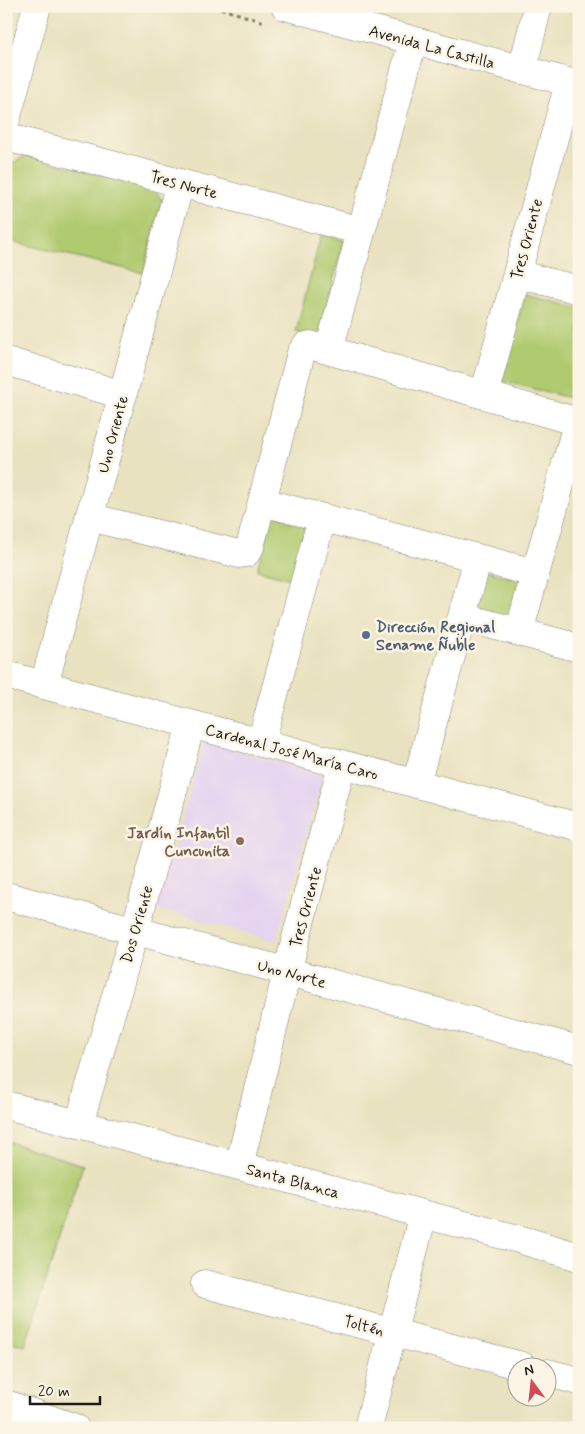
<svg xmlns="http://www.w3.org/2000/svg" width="585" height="1434" font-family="Mynerve,sans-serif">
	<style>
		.built { fill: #e5d3f1 }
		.green { fill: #b0ca6f; stroke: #667346 }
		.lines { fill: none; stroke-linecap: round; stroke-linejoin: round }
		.minor-casing { stroke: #827f6e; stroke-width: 29 }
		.major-casing { stroke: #827f6e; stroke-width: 29 }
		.path { stroke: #827f6e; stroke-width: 3; stroke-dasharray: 4 4; stroke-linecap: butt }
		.minor { stroke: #fff; stroke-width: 28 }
		.major { stroke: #fff; stroke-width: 28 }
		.service-dot { fill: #5c6f8a; stroke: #fcf5e5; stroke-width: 2 }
		.education-dot { fill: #8d6e63; stroke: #fcf5e5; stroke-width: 2 }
		.labels { text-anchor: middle; stroke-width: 5; stroke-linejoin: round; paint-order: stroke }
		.street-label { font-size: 16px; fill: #1c1c1c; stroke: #fcf5e5 }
		.service-label { font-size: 16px; font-weight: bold; fill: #4e5e75; stroke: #fcf5e5; text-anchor: start }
		.education-label { font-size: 16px; font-weight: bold; fill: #785e54; stroke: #fcf5e5; text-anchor: end }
	</style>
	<rect width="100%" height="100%" fill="#fcf5e5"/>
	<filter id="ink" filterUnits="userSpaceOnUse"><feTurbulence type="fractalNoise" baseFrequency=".02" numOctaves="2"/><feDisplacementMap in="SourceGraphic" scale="10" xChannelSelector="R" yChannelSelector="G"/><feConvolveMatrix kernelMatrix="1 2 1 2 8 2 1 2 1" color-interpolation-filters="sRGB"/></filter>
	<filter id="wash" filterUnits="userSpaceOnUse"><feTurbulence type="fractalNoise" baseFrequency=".0096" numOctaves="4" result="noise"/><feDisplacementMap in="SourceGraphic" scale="20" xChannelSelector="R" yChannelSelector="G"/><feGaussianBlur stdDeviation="1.12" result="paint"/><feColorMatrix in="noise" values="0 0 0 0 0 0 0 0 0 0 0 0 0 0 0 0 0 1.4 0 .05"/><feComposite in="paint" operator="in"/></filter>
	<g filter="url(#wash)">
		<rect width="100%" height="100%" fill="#e9e2c0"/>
		<path class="built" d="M204,741l119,34 -47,166 -119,-33z"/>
		<path class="green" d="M26,156l127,32 9,12 -19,73 -137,-33v-70l1,-4z
			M321,235l23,5 -26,98 -22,-6z
			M525,294l54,13v59l-9,32 -68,-17z
			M272,514l34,9 -15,56 -34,-9z
			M486,571l35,9 -10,39 -35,-9z
			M6,1141l77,24 -58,181 -19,-6z"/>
	</g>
	<g filter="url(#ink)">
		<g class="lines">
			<defs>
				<path id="minor" d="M522,70l16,-64
					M6,120l31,-114
					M6,137l355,94
					M517,274l62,16
					M329,350l84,-309
					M6,361l117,34
					M484,395l85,-312
					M262,502l273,71
					M89,517l150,37 7,-1 4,-6 51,-194 5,-7 4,-1 268,77
					M462,617l117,31
					M519,632l60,-215
					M6,675l573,152
					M44,685l136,-502
					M261,743l61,-225
					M416,784l62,-226
					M6,896l573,154
					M6,1105l516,135 57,17
					M79,1124l56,-194 56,-206
					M239,1166l48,-194 55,-208
					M205,1284l317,82
					M548,1373l31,8
					M6,1404l69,24
					M368,1428l55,-214"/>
				<path id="major" d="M285,6l294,79"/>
			</defs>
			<use href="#minor" class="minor-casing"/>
			<use href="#major" class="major-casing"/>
			<path class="path" d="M213,6l51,16"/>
			<use href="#minor" class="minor"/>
			<use href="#major" class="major"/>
		</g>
	</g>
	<circle class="service-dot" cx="366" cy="635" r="5"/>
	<circle class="education-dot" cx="240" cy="841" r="5"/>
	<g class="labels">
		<g class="street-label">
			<text transform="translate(432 46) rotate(15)" y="6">Avenida La Castilla</text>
			<text transform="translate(184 184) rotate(15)" y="6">Tres Norte</text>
			<text transform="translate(526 239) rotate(-75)" y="6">Tres Oriente</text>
			<text transform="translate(112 434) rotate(-75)" y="6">Uno Oriente</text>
			<text transform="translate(292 751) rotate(15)" y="6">Cardenal José María Caro</text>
			<text transform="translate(305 907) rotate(-75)" y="6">Tres Oriente</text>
			<text transform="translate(136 924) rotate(-74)" y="6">Dos Oriente</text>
			<text transform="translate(292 973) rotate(15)" y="6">Uno Norte</text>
			<text transform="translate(293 1180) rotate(15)" y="6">Santa Blanca</text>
			<text transform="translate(364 1325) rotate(15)" y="6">Toltén</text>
		</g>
		<g class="service-label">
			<text x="376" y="632">Dirección Regional<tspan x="376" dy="18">Sename Ñuble</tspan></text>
		</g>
		<g class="education-label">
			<text x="230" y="838">Jardín Infantil<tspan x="230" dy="18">Cuncunita</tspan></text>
		</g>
	</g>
	<rect width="585" height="1434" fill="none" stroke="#fcf5e5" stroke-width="25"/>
	<g transform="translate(532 1382) rotate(345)"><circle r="24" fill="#fcf5e5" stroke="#a29e95"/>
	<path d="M0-4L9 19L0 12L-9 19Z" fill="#d1495b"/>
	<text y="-8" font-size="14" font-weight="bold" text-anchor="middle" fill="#1c1c1c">N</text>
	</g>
	<path d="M30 1396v8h70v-8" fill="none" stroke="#1c1c1c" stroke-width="2.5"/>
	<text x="38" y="1396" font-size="15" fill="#1c1c1c" stroke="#fcf5e5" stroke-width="4" paint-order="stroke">20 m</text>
</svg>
